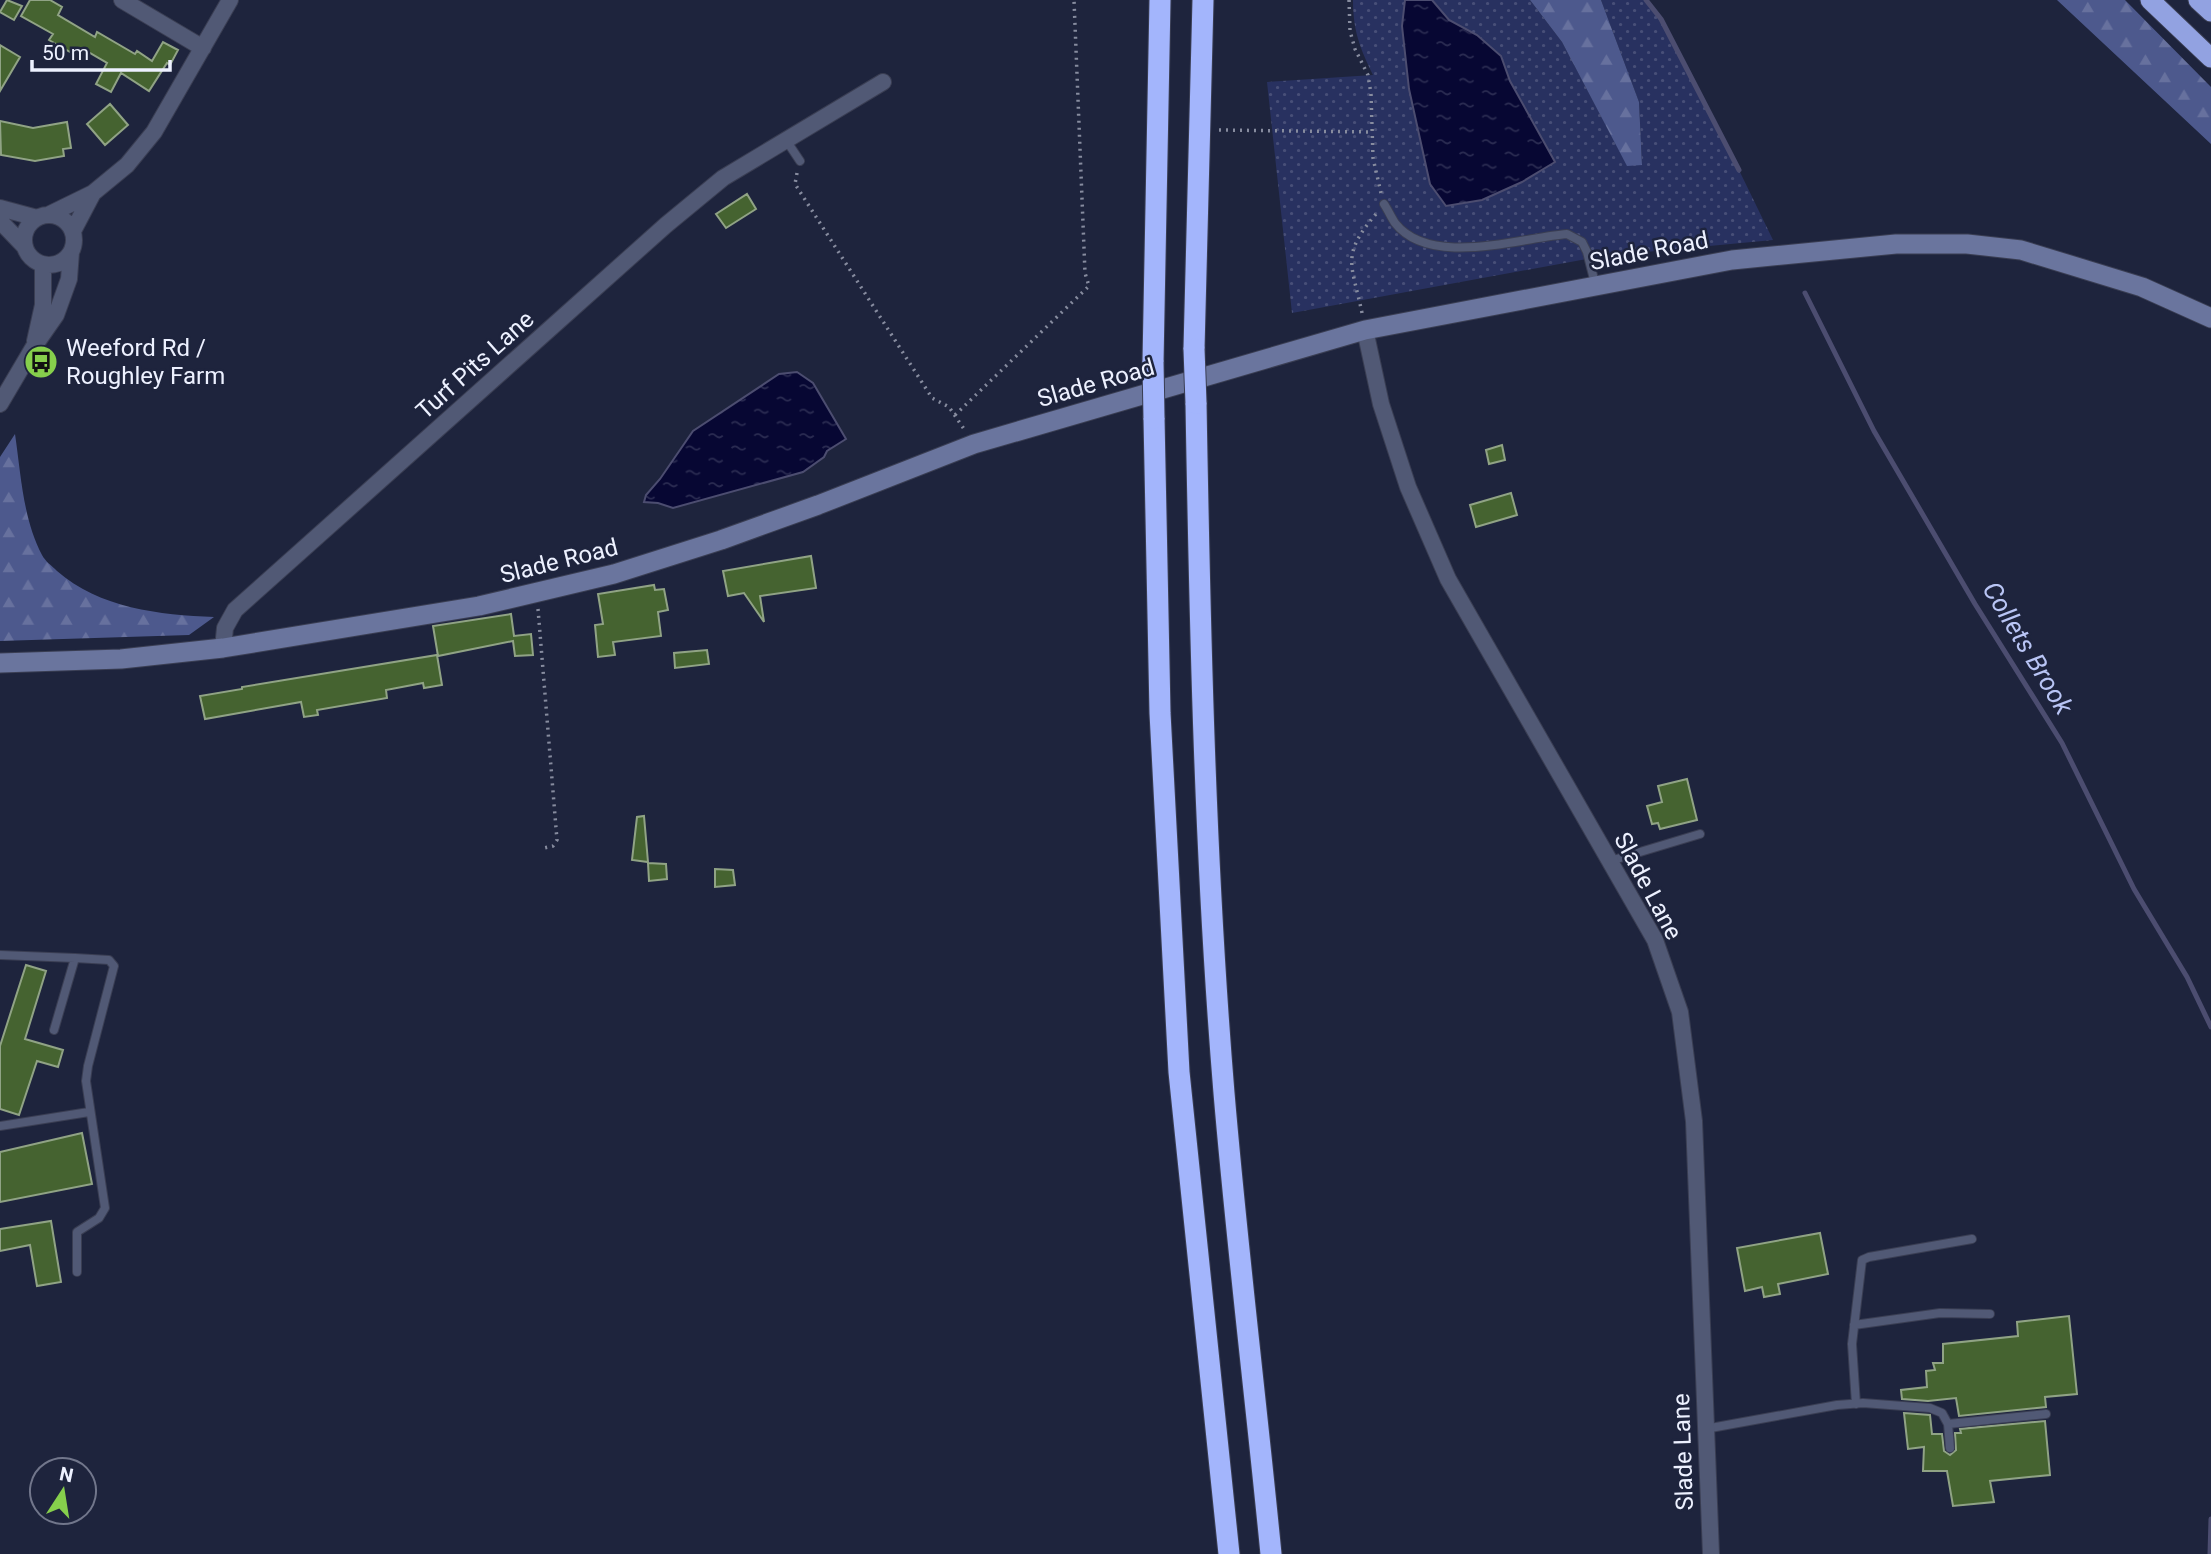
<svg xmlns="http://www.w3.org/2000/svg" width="2211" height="1554" font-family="Roboto,sans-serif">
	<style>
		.grass { fill: url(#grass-dots) }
		.forest { fill: url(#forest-firs) }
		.water { fill: url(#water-ripples); stroke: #4c4d70; stroke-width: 2 }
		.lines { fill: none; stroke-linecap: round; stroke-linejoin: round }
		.stream { stroke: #4c4d70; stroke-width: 5 }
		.building { fill: #456330; stroke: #90a385; stroke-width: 2 }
		.service-casing { stroke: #3a3e53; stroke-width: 10 }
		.minor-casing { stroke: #3a3e53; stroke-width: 18 }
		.secondary-casing { stroke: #3a3e53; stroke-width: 21 }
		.trunk-casing { stroke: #3a3e53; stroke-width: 21 }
		.motorway-casing { stroke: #3a3e53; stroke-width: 23 }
		.path { stroke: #878c9f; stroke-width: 3.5; stroke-dasharray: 2 5; stroke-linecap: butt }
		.service { stroke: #515975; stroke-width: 8 }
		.minor { stroke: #515975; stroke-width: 16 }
		.secondary { stroke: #6a759e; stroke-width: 19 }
		.trunk { stroke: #92a2e1; stroke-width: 19 }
		.motorway { stroke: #a3b5fc; stroke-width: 21 }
		.motorway-bridge-casing { stroke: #3a3e53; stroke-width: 23; stroke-linecap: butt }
		.motorway-bridge { stroke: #a3b5fc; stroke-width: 21 }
		.labels { text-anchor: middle; stroke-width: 5; stroke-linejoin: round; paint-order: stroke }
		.street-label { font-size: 24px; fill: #edf1ff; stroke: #1e243d }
		.poi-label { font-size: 24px; fill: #edf1ff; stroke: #1e243d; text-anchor: start }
		.water-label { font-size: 26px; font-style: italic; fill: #b9c5f5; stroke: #1e243d }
	</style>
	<defs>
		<pattern id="grass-dots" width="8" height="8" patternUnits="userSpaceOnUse" patternTransform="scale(1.75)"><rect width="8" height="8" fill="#283160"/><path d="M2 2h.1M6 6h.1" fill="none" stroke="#484f78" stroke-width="1.8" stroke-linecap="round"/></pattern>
		<pattern id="forest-firs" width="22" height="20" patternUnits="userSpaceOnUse" patternTransform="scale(1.75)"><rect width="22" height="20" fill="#4d598d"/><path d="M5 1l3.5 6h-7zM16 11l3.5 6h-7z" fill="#67719e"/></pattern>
		<pattern id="water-ripples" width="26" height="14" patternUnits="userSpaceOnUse" patternTransform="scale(1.75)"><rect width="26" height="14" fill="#070733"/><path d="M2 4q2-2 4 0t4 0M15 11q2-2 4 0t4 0" fill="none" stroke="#2b2c52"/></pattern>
	</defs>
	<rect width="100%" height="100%" fill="#1e243d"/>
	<path class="grass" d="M1353,0h177l32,42 65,123 15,-1 -3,-62 -38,-102h45l15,19 59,112 53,109 -170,16 -311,57 -25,-231 106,-7c-13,-27 -20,-44 -20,-75z"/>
	<path class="forest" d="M1530,0h71l38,102 3,63 -15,1 -65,-124z
		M2057,0h68l86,87v57z
		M15,434c6,41 8,85 27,121 3,6 10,11 15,16 42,37 103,44 157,46l-25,18 -189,6v-184z"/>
	<path class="water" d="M1405,0h27l17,20 28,15 24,21 9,25 45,81 -33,20 -40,18 -36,6 -16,-22 -21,-95 -7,-63z
		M797,372l16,11 33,56 -19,12 -3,6 -21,15 -130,36 -15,-5 -14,-1 2,-7 14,-16 33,-48 86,-57z"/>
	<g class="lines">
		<path class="stream" d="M1646,0l15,19 78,151
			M1805,293l69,138 101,173 87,139 72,146 53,88 24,50
			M2210,1554l1,-35"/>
	</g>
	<path class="building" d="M7,0l15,6 -8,14 -14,-8z
		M30,0h20l12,7 -4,8 37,22 2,-5 38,22 2,-3 15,10 11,-19 15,8 -8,15 -3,-2 -18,28 -28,-18 -10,19 -15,-8 11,-21 -24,-14 -4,8 -30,-17 4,-6 -32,-18z
		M0,45l20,12 -20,34z
		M110,104l18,21 -23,20 -18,-21z
		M0,121l33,7 34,-6 4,26 -8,1 1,7 -29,5 -34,-6z
		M747,194l9,15 -30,19 -10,-14z
		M1502,445l3,15 -16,4 -3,-14z
		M1511,493l6,22 -41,12 -6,-22z
		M811,556l5,32 -56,8 4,26 -20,-29 -16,3 -5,-25z
		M654,585l1,5 9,-1 4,21 -10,2 3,24 -48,6 2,13 -17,2 -3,-32 8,-1 -5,-30z
		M511,614l3,22 17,-2 2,21 -18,1 -2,-15 -75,15 -5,-30z
		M707,650l2,14 -34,4 -1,-15z
		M437,655l5,30 -18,3 -1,-5 -37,7 1,8 -70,12 1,5 -14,2 -3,-15 -96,17 -5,-23 42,-7v-2z
		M1687,779l10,41 -37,9 -2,-6 -6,1 -5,-18 15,-4 -4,-16z
		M644,816l4,46 -16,-2 5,-43z
		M648,863l18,1 1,15 -18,2z
		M715,869l18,1 2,15 -20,2z
		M26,965l20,6 -21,68 38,11 -5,17 -21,-6 -18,54 -19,-6v-63z
		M82,1133l10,51 -92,18v-50z
		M51,1221l10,61 -24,4 -7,-41 -30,6v-22z
		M1820,1233l8,41 -50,10 2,10 -16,3 -2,-10 -17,4 -8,-43z
		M2069,1316l8,78 -32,3 1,10 -87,9 -3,-18 -28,3 -26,-2 -1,-9 26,-3 -1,-16 9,-1 -2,-7h10v-19l75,-8 -1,-14z
		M1904,1413l26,2 2,19h10l2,17 6,4 6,-5 -1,-17h6l-1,-4 85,-8 5,54 -60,6 4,21 -41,4 -6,-35h-24l1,-24 -16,2z"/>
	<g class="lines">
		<defs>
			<path id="service" d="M786,140l14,21
				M1384,204c4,6 7,13 11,19 35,45 124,15 172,11l15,8 5,10 9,35
				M1610,861l90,-27
				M0,955l75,3 -21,72
				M75,958l34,2 5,6 -26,100 -2,15 19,127 -6,10 -22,14v40
				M0,1126l89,-14
				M1854,1325l86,-12 50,1
				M1856,1404l-4,-60 10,-84 7,-3 103,-18
				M1948,1424l98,-10
				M1705,1429l132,-24 26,-2 67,5 12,5 6,11 2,24"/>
			<path id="minor" d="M122,0l81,48
				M0,208l37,10
				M50,214l43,-21 34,-28 27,-33 76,-132
				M24 240a25 25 0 1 1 50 0a25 25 0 1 1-50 0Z
				M0,221l25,26
				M73,231l20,-38
				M1365,330l16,74 27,83 40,92 207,361 25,72 14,109 17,433
				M35,341l8,-36v-41
				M0,404l33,-56 23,-33 13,-36 2,-27
				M223,648l2,-20 10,-18 431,-385 57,-47 160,-96"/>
			<path id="secondary" d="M0,663l121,-4 102,-11 256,-42 135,-32 107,-34 97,-35 156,-61 391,-114 367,-70 164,-16h71l54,6 121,37 69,31"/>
			<path id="trunk" d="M2150,0l61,58
				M2198,0l13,12"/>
			<path id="motorway" d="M1194,349l9,-349
				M1153,362l7,-362
				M1196,403c4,230 9,460 28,690 13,154 32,307 47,461
				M1154,418l6,295 19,359 50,482"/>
		</defs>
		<use href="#service" class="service-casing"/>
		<use href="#minor" class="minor-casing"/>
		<use href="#secondary" class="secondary-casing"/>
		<use href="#trunk" class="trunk-casing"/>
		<use href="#motorway" class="motorway-casing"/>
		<path class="path" d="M1349,0l1,31 5,18 13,26 3,19 2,64 8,35
			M1219,130l152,2
			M797,173l-2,11 137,214 17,9 15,22
			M1362,313c-10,-49 -22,-57 14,-99
			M955,415l134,-129 -4,-13 -11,-273
			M538,609l19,231 -4,6 -9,2"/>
		<use href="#service" class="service"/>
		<use href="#minor" class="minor"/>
		<use href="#secondary" class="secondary"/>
		<use href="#trunk" class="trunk"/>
		<use href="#motorway" class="motorway"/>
		<defs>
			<path id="motorway-bridge" d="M1194,349l2,54
				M1153,362l1,56"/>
		</defs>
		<use href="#motorway-bridge" class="motorway-bridge-casing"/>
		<use href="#motorway-bridge" class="motorway-bridge"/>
	</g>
	<defs>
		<symbol id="bus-disc" viewBox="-11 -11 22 22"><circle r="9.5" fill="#86cf4c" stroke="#1e243d"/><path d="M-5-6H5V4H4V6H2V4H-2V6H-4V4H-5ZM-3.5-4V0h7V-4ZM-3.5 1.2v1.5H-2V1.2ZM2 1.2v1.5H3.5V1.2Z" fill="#111"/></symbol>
	</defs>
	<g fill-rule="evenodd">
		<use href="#bus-disc" x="22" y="343" width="38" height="38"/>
	</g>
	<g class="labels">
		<g class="street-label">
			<text transform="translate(1649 251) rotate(-11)" y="8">Slade Road</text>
			<text transform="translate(475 365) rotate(-42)" y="8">Turf Pits Lane</text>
			<text transform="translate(1096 383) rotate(-16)" y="8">Slade Road</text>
			<text transform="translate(559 561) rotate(-14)" y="8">Slade Road</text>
			<text transform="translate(1648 886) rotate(62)" y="8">Slade Lane</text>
			<text transform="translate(1683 1452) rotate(-92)" y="8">Slade Lane</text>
		</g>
		<g class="poi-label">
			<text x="66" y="356">Weeford Rd /<tspan x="66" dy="28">Roughley Farm</tspan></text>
		</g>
		<g class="water-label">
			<text transform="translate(2028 648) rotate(59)" y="9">Collets Brook</text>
		</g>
	</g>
	<g transform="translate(63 1491) rotate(12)"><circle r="33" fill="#1e243d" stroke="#71768b" stroke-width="2"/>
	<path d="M0-5L12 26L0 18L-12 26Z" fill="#86cf4c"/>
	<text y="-10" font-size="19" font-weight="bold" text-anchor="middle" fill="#edf1ff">N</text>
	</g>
	<path d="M32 60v10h138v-10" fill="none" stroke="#edf1ff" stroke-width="3.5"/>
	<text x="42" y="60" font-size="21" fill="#edf1ff" stroke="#1e243d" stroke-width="5" paint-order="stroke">50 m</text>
</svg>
